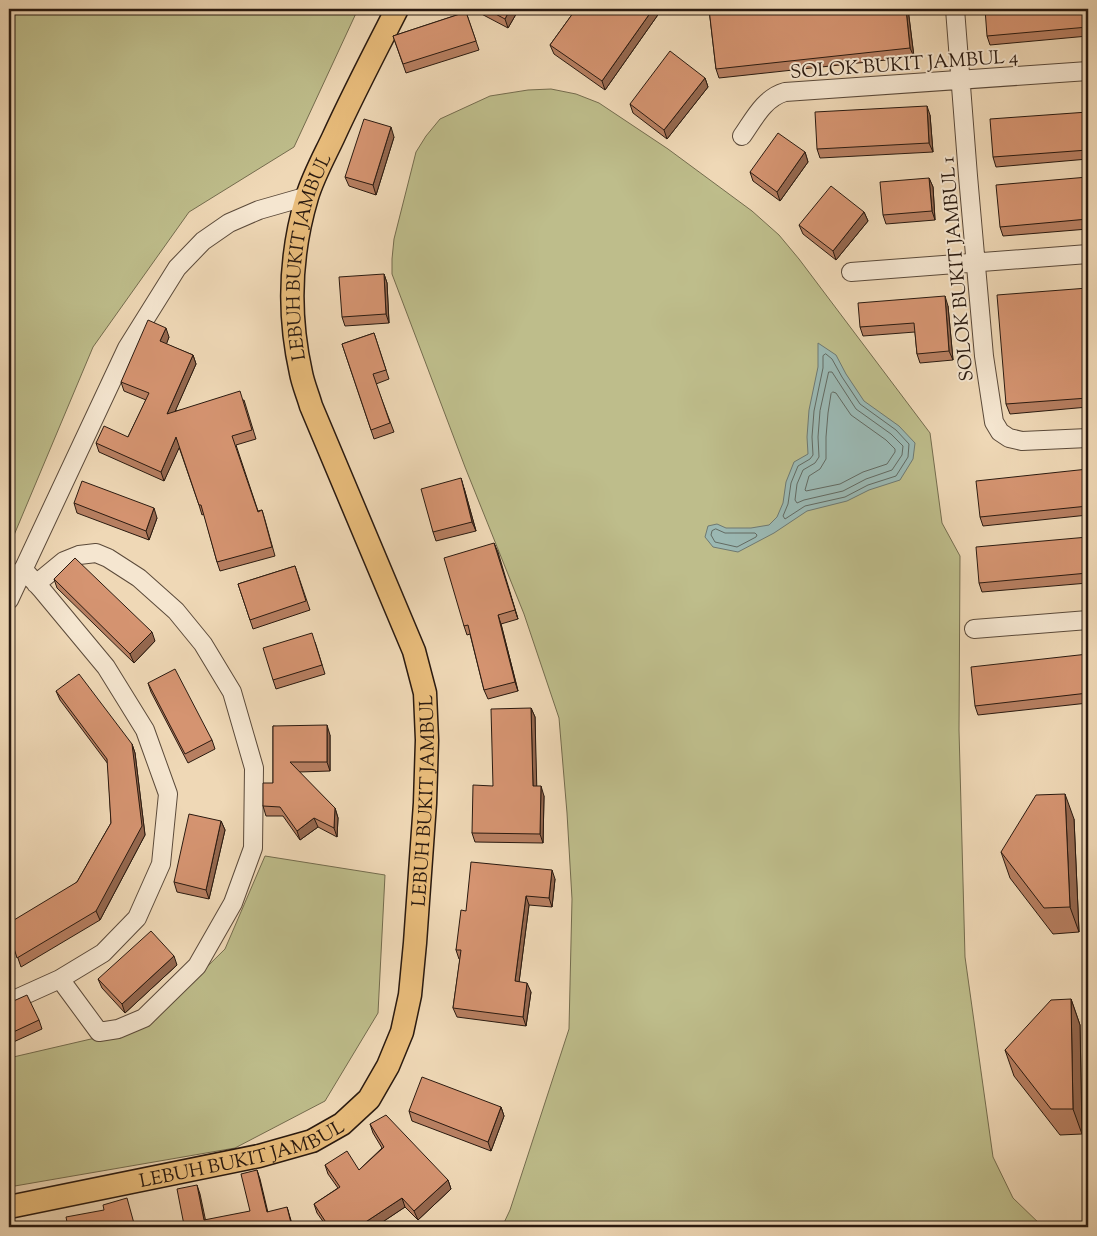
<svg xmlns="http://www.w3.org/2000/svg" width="1097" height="1236" font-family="'Sorts Mill Goudy',serif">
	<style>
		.green { fill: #bebd8b; stroke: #746c4e }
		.water { fill: #9bb9b4; stroke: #6e7972 }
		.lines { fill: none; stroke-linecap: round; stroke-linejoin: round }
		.shore { stroke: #626a62; stroke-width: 1 }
		.minor-casing { stroke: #5b4a3a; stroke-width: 20 }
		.major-casing { stroke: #2a1a10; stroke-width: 25 }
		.minor { stroke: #f5e6d0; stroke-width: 18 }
		.major { stroke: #e8bc7b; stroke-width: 22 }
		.wall { fill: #b77f61; stroke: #2a1a10 }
		.shaded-wall { fill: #95684f; stroke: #2a1a10 }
		.building { fill: #d59471; stroke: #2a1a10 }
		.labels { text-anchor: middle; stroke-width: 4; stroke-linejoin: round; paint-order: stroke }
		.street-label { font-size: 19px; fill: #2a1a10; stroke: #f5e6d0 }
	</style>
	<rect width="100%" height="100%" fill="#efd8b6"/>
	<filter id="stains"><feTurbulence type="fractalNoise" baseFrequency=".004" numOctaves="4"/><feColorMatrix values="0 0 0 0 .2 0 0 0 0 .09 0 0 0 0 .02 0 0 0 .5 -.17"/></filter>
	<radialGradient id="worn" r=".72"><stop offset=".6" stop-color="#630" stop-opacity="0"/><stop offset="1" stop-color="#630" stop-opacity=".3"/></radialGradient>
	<path class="green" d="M9,9h349l-64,138 -105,65 -96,135 -84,200z
		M551,89l25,5 23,9 69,46 84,62 27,24 20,24 131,174 12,90 18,33 -1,174 6,227 28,200 20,41 30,29h-541l8,-17 59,-181 3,-130 -5,-86 -8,-95 -35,-104 -59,-147 -73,-193v-15l2,-20 22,-87 10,-16 14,-17 50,-23 38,-6z
		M265,856l120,19 -7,138 -53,88 -90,47 -226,39v-129l138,-32 78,-77z"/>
	<path class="water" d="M818,343l18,12 10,19 18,27 35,25 16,17 -2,16 -13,21 -31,10 -22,11 -40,10 -33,22 -36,19 -25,-5 -8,-10 3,-11 9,-2 9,4h25l18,-3 8,-8 6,-14 3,-21 8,-20 14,-8 -1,-17 2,-27 9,-43z"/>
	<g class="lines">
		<path class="shore" d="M826,354l6,5 10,18 18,27 36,26 13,14 -1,13 -12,19 -28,9 -23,12 -40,9 -20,13 -2,-3 5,-12 3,-21 7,-17 12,-7 3,-4 -1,-18 2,-26 9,-43v-12z
			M829,372h3l24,37 35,25 12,12 -1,9 -10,15 -26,9 -23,12 -39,9 -7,3 -2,-3 2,-16 6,-14 12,-7 4,-6 -1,-20 2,-26z
			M833,392l3,1 15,22 35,25 9,9v3l-8,12 -24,8 -23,12 -34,7 -1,-1 4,-14 11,-7 6,-10v-22l2,-24 3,-19z
			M716,529l9,4h30l2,2 -1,2 -19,10 -22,-5 -4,-7 1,-4z"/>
		<defs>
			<path id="minor" d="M955,9l13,167 16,180 10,66 6,10 9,6 13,3 66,-3
				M742,136c12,-17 22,-38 43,-44l303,-21
				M851,272l237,-18
				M36,584l28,-23 15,-6 17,-2 12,5 31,20 37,33 27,33 29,48 22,76 -1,80 -20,55 -36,63 -53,52 -26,11 -19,3 -39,-53
				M9,600l118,-252 50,-80 26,-27 26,-18 30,-13 49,-14
				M974,629l114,-9
				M9,1002l51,-23 43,-26 34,-35 24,-54 7,-70 -23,-64 -39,-63 -64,-77 -19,-21"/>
			<g id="major">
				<path id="s1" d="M9,1207l250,-51 53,-15 30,-17 27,-25 19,-33 14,-34 8,-37 5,-52 10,-140 2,-63 -2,-47 -11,-42 -103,-245c-3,-11 -8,-22 -10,-33 -13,-58 -11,-119 6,-176 6,-20 17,-40 26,-59 20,-44 42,-86 64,-129"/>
			</g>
		</defs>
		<use href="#minor" class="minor-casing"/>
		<use href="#major" class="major-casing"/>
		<use href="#minor" class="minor"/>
		<use href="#major" class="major"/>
	</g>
	<path class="wall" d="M472,9h47l-11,19z
		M576,9h86l-57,81 -51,-36 -4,-9z
		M709,9h199l6,48 -195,21 -3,-9z
		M1088,9v27l-98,9 -3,-9z
		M466,12l13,38 -73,23 -13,-37z
		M705,78l3,9 -41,52 -34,-26 -3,-9z
		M1088,112v47l-92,8 -3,-10z
		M930,115l3,37 -113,6 -3,-9z
		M394,137l-18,58 -27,-9 -4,-9z
		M805,152l3,10 -28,39 -27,-20 -3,-9z
		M1088,177v52l-85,7 -3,-9z
		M929,178l4,9 2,33 -49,4 -3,-9z
		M864,212l4,9 -32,39 -33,-26 -4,-9z
		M384,274l3,9 2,40 -44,3 -3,-9z
		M1088,288v119l-78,7 -4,-10z
		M948,306l5,54 -33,3 -3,-9 -2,-22 -52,4 -3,-9z
		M374,333l15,46 -13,5 18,48 -20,7 -32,-95z
		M169,337l-3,7 27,11 3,9 -21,47 69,-11 12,39 -20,6 22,66 4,-1 3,10 10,36 -55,15 -3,-9 -13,-48 -2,1 -3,-10 -20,-58 -15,34 -65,-29 -3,-9 32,-6 18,-37 -22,-9 -3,-9z
		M1088,469v46l-105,11 -3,-9z
		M464,488l12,43 -40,10 -3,-9z
		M74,503l83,15 -8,22 -72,-27z
		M1088,537v46l-106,9 -3,-9z
		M494,543l24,76 -17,5 17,67 -30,8 -4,-9 -14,-56 -3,1 -3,-9z
		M295,566l15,44 -57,19 -15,-45z
		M54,579l101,62 -21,22 -77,-75z
		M315,642l10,32 -49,15 -3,-9z
		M1088,654v49l-110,12 -3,-9z
		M148,683l64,57 3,9 -27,14 -37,-71z
		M56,691l76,53 3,9 10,82 -45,85 -79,47 -12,-35 68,-50 34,-59 -3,-59 -48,-64z
		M531,708l4,9 1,69 8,10 -1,47 -68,-1 -3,-9 21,-47z
		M273,726l57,9v36l-31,1 36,36 3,10 -1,19 -19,-10 -18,13 -17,-24h-17l-3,-10 10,-23z
		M1074,819l5,113 -26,2 -43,-56 -9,-26z
		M221,821l4,9 -16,69 -32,-7 -3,-10z
		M555,879l-3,28 -23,-2 -10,77 12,10 -5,34 -69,-9 -4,-9 7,-49h-1l-3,-9 10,-39z
		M177,965l-52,48 -23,-25 -4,-9z
		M1071,999l9,26 2,109 -22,1 -46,-59 -9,-26z
		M9,1003l30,17 3,9 -33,15z
		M501,1107l3,9 -13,35 -79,-30 -3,-10z
		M370,1124l78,56 3,9 -33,31 -13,-13 -30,20h-48l-10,-14 -3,-9 24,-16 -10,-14 -3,-9 34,5 23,-22 -9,-15z"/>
	<path class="shaded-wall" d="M510,9h9l-11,19 -3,-9z
		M653,9h9l-57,81 -3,-9z
		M906,9h2l6,48 -4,-9z
		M705,78l3,9 -41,52 -3,-9z
		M927,106l3,9 3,37 -4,-9z
		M391,127l3,10 -18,58 -3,-10z
		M805,152l3,10 -28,39 -3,-9z
		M929,178l4,9 2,33 -3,-9z
		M864,212l4,9 -32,39 -3,-9z
		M384,274l3,9 2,40 -3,-9z
		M945,296l3,10 5,54 -4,-9z
		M166,328l3,9 -5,14 -4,-10z
		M193,355l3,9 -26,59 -3,-9z
		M176,437l4,9 -16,35 -3,-9z
		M461,478l3,10 12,43 -4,-9z
		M154,508l3,10 -8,22 -3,-9z
		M494,543l4,9 20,67 -3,-9z
		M498,615l3,9 17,67 -3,-9z
		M152,632l3,9 -21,22 -4,-9z
		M531,708l4,9 2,78 -4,-9z
		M327,725l3,10v36l-3,-9z
		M132,744l3,9 10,82 -45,85 -4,-9z
		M541,786l3,10 -1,47 -3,-9z
		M1065,794l9,25 5,113 -9,-25z
		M335,808l3,10 -1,19 -3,-9z
		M314,818l4,9 -18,13 -3,-9z
		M221,821l4,9 -16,69 -3,-9z
		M552,870l3,9 -3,28 -3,-9z
		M526,896l3,9 -11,85 -3,-9z
		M174,956l3,9 -52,48 -3,-9z
		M527,983l4,9 -5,34 -3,-9z
		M1071,999l9,26 2,109 -9,-25z
		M501,1107l3,9 -13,35 -3,-9z
		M257,1170l3,9 10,42 -3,-9z
		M448,1180l3,9 -33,31 -4,-9z
		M197,1185l3,9 7,33 -3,-7z
		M402,1198l3,9 -30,20h-17z
		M287,1207l6,20h-1z"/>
	<path class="building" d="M486,9h24l-5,10z
		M576,9h77l-51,72 -52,-36z
		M709,9h197l4,39 -194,21z
		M985,9h103v18l-101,9z
		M466,12l10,29 -73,23 -10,-28z
		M670,51l35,27 -41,52 -34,-26z
		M927,106l2,37 -112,6 -2,-37z
		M1088,112v38l-95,7 -3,-38z
		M364,119l27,8 -18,58 -28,-8z
		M778,133l27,19 -28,40 -27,-20z
		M1088,177v42l-88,8 -4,-42z
		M929,178l3,33 -49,4 -3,-33z
		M831,186l33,26 -31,39 -34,-26z
		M384,274l2,40 -44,3 -3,-40z
		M1088,288v110l-82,6 -9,-109z
		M945,296l4,55 -32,3 -3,-31 -54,4 -2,-24z
		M148,320l18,8 -6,13 33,14 -26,59 73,-23 12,39 -20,6 26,76 4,-2 10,37 -55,15 -16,-57h-2l-23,-68 -15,35 -65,-29 8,-17 24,11 21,-44 -28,-11z
		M374,333l12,37 -13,4 17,49 -19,7 -29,-86z
		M1088,469v37l-108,11 -4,-36z
		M461,478l11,44 -39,10 -12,-43z
		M82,481l72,27 -8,23 -72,-28z
		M1088,537v36l-109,10 -3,-36z
		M494,543l21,67 -17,5 17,67 -31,8 -16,-65 -4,1 -20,-68z
		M75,558l77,74 -22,22 -76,-75z
		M295,566l11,35 -56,19 -12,-36z
		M312,633l10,32 -49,15 -10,-32z
		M1088,654v39l-113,13 -4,-39z
		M175,669l37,71 -27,14 -37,-71z
		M79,674l53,70 10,82 -46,85 -79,47 -8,-26v-9l68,-41 34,-59 -4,-64 -51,-68z
		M531,708l2,78h8l-1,48 -68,-1 1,-48 20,1 -2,-77z
		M327,725v37h-37l45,46 -1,20 -20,-10 -17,13 -17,-24 -17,-1v-23h10v-57z
		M1065,794l5,113 -26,1 -43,-56 35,-57z
		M189,814l32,7 -15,69 -32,-8z
		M471,862l81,8 -3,28 -23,-2 -11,85 12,2 -4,34 -70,-9 8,-58h-5l5,-40 5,1z
		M151,931l23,25 -52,48 -24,-25z
		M27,995l12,25 -30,14v-31z
		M1071,999l2,110h-22l-46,-59 46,-50z
		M422,1077l79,30 -13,35 -79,-31z
		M386,1115l62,65 -34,31 -12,-13 -44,29h-29l-15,-23 26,-17 -15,-22 22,-14 12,19 25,-23 -14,-23z
		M257,1170l10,42 20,-5 5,20h-116l8,-2 -7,-36 20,-4 7,35 46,-9 -9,-37z
		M127,1198l8,29h-67l-2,-10 38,-7 -1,-5z"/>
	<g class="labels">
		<g class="street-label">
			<text transform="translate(904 63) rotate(-4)" y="7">SOLOK BUKIT JAMBUL 4</text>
			<text dy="7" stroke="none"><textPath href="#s1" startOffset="1259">LEBUH BUKIT JAMBUL</textPath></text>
			<text transform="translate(956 269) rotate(-95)" y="7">SOLOK BUKIT JAMBUL 1</text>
			<text dy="7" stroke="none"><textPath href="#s1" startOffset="689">LEBUH BUKIT JAMBUL</textPath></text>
			<text dy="7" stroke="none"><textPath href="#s1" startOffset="239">LEBUH BUKIT JAMBUL</textPath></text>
		</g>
	</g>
	<rect width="1097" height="1236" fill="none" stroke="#efd8b6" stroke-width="30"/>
	<rect x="10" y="10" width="1077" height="1216" fill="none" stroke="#2a1a10" stroke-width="2.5"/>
	<rect x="15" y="15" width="1067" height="1206" fill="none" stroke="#2a1a10"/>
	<rect width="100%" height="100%" filter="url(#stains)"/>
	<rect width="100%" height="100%" fill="url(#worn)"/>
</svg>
